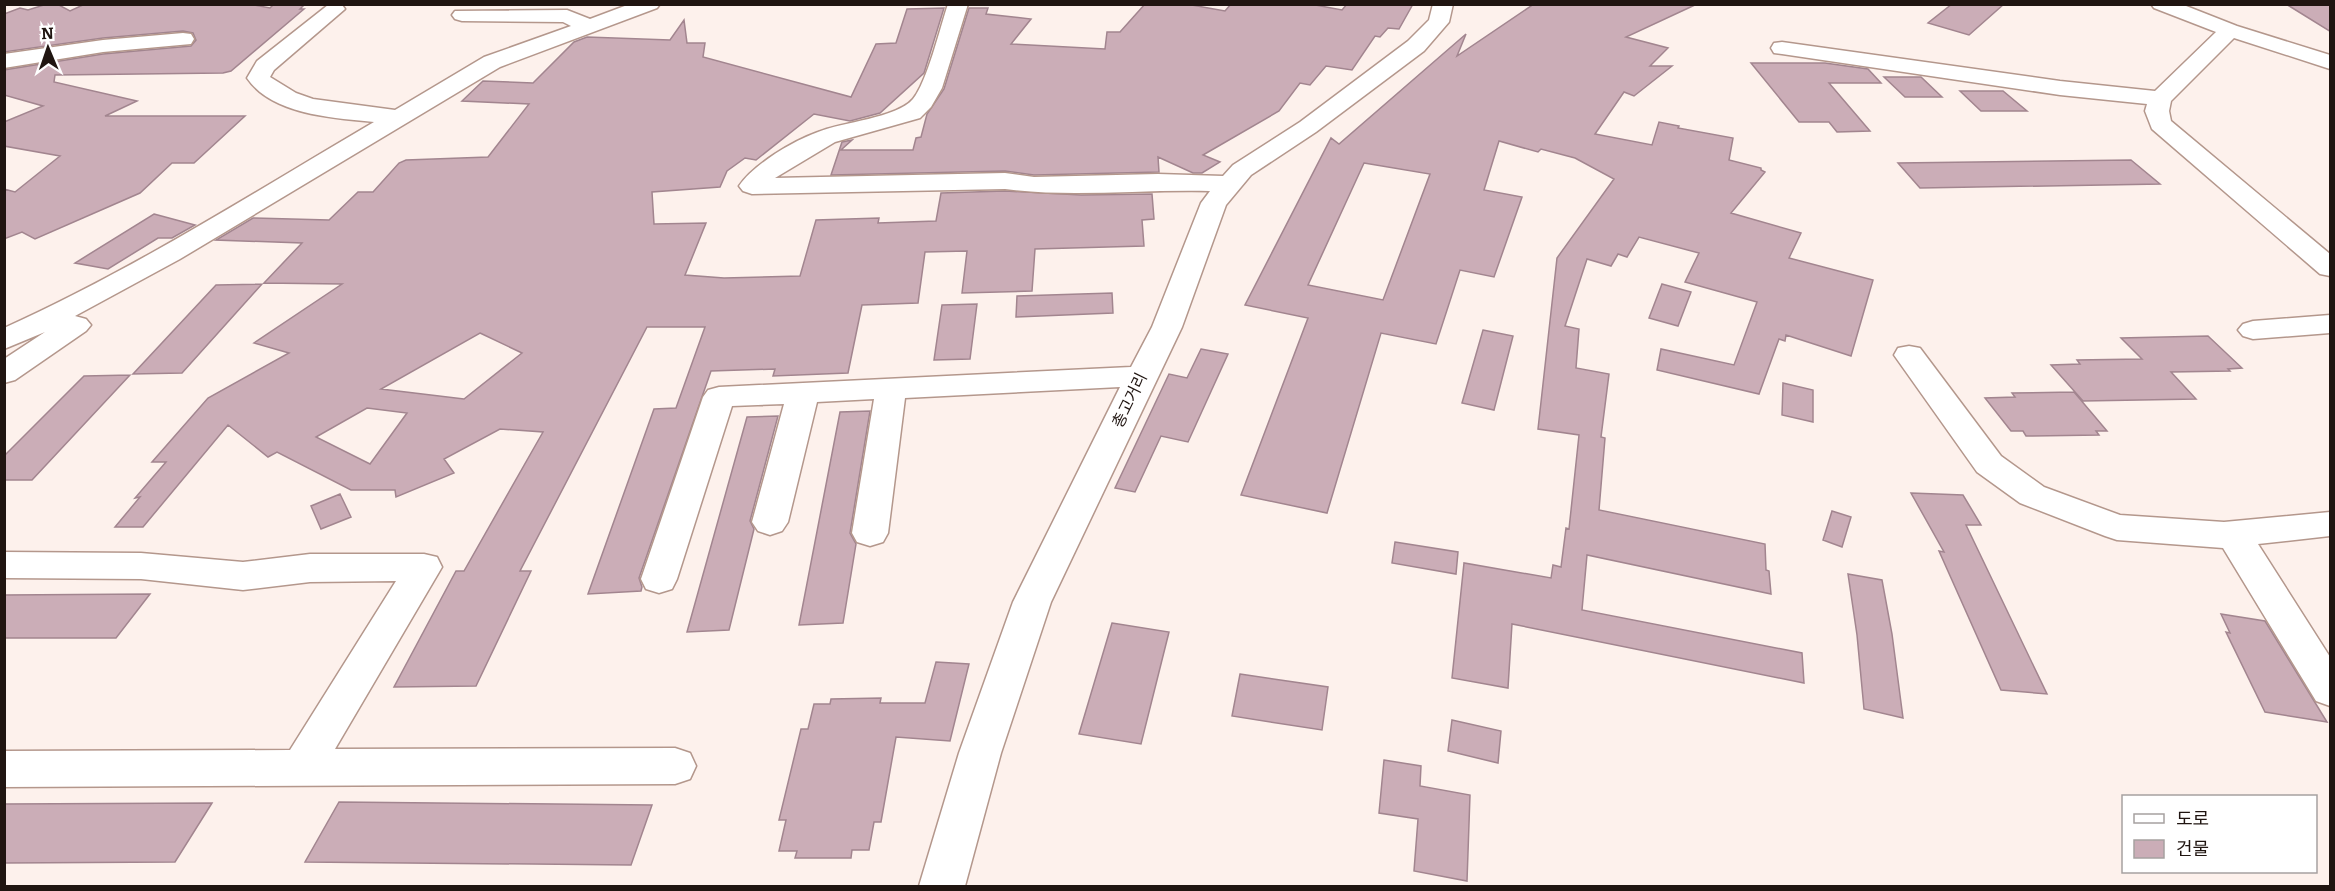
<svg xmlns="http://www.w3.org/2000/svg" width="2335" height="891" font-family="Bitter,'Noto Sans KR',serif">
	<style>
		.building { fill: #cbadb7; stroke: #a2858f; stroke-width: 1.5; fill-rule: evenodd }
		.lines { fill: none; stroke-linecap: round; stroke-linejoin: round }
		.minor-casing { stroke: #b4978c; stroke-width: 3 }
		.minor { fill: #fff; fill-rule: evenodd }
		.labels { text-anchor: middle; stroke-width: 4.5; stroke-linejoin: round; paint-order: stroke }
		.street-label { font-size: 16px; fill: #201511; stroke: #fff }
	</style>
	<rect width="100%" height="100%" fill="#fdf1ec"/>
	<path class="building" d="M47,4h10l13,7 15,-7h164l21,4 4,-4h31l-5,5h4l-73,62 -8,2 -168,2 -1,7 83,19 -32,15h140l-51,47h-22l-32,30 -105,46 -13,-7 -18,7v-50l11,3 45,-36 -56,-10v-24l39,-16 -39,-11v-25l99,-16 88,-8 5,-6 -3,-7 -10,-2 -80,7 -99,14v-38l16,-6 8,2z
		M1145,4h41l39,7 6,-7h79l32,6 5,-6h66l-14,25 -11,-1 -8,9 -5,-1 -23,34 -26,-4 -16,19 -10,-2 -21,28 -76,44 17,7 -18,11h-9l-35,-16 1,15 -125,3 -29,-4 -174,4 11,-33 10,-2 -11,10h72l3,-12 5,-1 6,-23 17,-25 25,-81h19l-2,6 45,5 -20,25 94,5 2,-17h13z
		M1534,4h163l-71,33 42,11 -18,18h22l-38,30 -10,-4 -29,42 57,11 7,-23 20,4 -1,2 55,10 -4,22 32,8v2l4,2 -34,41 70,20 -12,25 84,22 -22,76 -65,-21 -1,6 -6,-2 -20,55 -102,-24 4,-21 73,16 23,-63 -72,-20 14,-29 -60,-16 -12,20 -9,-3 -7,12 -24,-7 -22,67 14,3 -3,39 33,6 -8,63 4,1 -6,72 166,34 1,26 3,1 2,23 -184,-39 -5,55 220,43 2,30 -292,-59 -4,64 -56,-10 12,-115 87,15 2,-13 8,2 5,-39 3,1 10,-94 -41,-6 19,-171 57,-79 -39,-21 -34,-9 -3,3 -39,-11 -15,49 38,7 -28,80 -34,-7 -24,74 -55,-11 -54,180 -86,-18 67,-177 -63,-13 86,-167 8,6 127,-110 -9,22zM1364,163l66,11 -47,126 -75,-15z
		M1952,4h52l-35,31 -41,-12z
		M2286,4h45v28z
		M944,8l-20,65 -44,40 -30,8 -36,-7 -58,46 -11,-2 -18,13 -7,16 -68,5 2,32 52,-1 -21,52 39,3 76,-2 16,-56 63,-2 -1,5 58,-2 5,-28 64,-2 76,4 71,-1 2,25 -12,1 2,26 -109,3 -3,42 -70,2 5,-42 -42,1 -7,51 -56,2 -14,68 -75,3 2,-7 -64,2 -72,207 3,9 -1,4 -53,3 66,-185 22,-1 29,-81h-58l-127,244h11l-55,115 -82,1 62,-116h8l79,-139 -43,-3 -56,30 10,14 -58,24 -1,-7h-44l-74,-38 -9,5 -40,-32 -85,102h-28l25,-30 -5,1 31,-36h-14l56,-64 81,-45 -35,-10 88,-59 -78,-1 38,-40 -86,-3 37,-22 76,2 29,-28h15l26,-29 7,-3 82,-3 41,-53 -67,-3 21,-20 50,2 41,-41 13,-5 83,3 14,-20 3,23h18l-2,14 148,40 25,-53 20,-1 11,-34zM480,333l42,20 -58,46 -83,-10zM367,408l40,5 -37,51 -54,-27z
		M1751,63h74l43,6 13,14h-52l41,48 -33,1 -8,-10h-30z
		M1884,77h37l21,20h-37z
		M1960,91h43l24,20h-46z
		M2131,160l29,24 -240,4 -22,-25z
		M154,214l41,11 -23,13h-14l-50,31 -33,-6z
		M262,284l-80,89 -49,1 83,-89z
		M1662,284l29,8 -13,34 -29,-8z
		M1112,293l1,20 -97,4 1,-21z
		M977,304l-7,55 -36,1 8,-55z
		M1483,330l30,6 -19,74 -32,-7z
		M2208,336l34,32 -14,1 2,2 -59,1 25,27 -113,2 -32,-36 29,-1 -3,-4 65,-1 -21,-21z
		M1201,349l27,5 -40,88 -27,-6 -26,56 -20,-4 54,-114 18,4z
		M130,375l-98,105h-28v-24l80,-80z
		M1783,383l30,7v32l-31,-7z
		M2074,392l33,39h-11l3,4 -73,1 -3,-5h-12l-26,-33 30,-1 -3,-4z
		M870,411l-20,122 6,11 -13,79 -44,2 41,-213z
		M778,416l-28,105 4,8 -25,101 -42,2 60,-215z
		M1911,493l52,2 18,30h-15l81,169 -46,-4 -62,-139 5,1z
		M340,494l11,23 -30,12 -10,-23z
		M1832,511l19,6 -9,30 -19,-7z
		M1395,542l63,10 -2,22 -64,-11z
		M1848,574l34,6 10,54 11,84 -39,-9 -7,-74z
		M150,594l-34,44h-112v-43z
		M2221,614l44,7 62,101 -62,-10 -39,-80 4,1z
		M1112,623l57,9 -28,112 -62,-10z
		M936,662l33,2 -19,77 -54,-4 -15,85h-7l-5,28h-17l-1,8h-56l2,-7h-18l7,-31h-7l22,-91h7l6,-25h16l1,-5 50,-1 -1,5h45z
		M1240,674l88,13 -6,43 -90,-14z
		M1452,720l49,11 -3,32 -50,-12z
		M1384,760l37,6 -1,20 50,9 -3,86 -53,-10 4,-52 -39,-6z
		M339,802l313,3 -21,60 -326,-3z
		M212,803l-37,59 -171,1v-59z"/>
	<g class="lines">
		<defs>
			<path id="minor" d="M630,4h30l-3,4 -157,59 -320,192 -105,57 11,3 5,6 -5,6 -71,49 -11,3v-24l41,-27 -41,17v-21c129,-58 249,-135 370,-206 -40,-4 -102,-7 -127,-44l10,-17 71,-56h14l3,4 -71,61 -4,7 26,16 17,6 82,11 89,-53 87,-31 -8,-4 -101,-1 -7,-2 -3,-4 3,-4 112,-1 23,9z
				M948,4h20l-26,84 -11,19 -11,11 -85,24 -60,36 230,-5 29,4 124,-3 65,2 10,-11 67,-43 108,-81 21,-21 4,-16h20l-4,18 -25,29 -108,81 -65,43 -25,30 -44,122 -131,275 -50,151 -36,133h-46l40,-133 54,-151 107,-215 -215,11 -17,135 -5,9 -13,4 -13,-4 -5,-9 22,-134 -57,3 -29,120 -6,9 -12,4 -12,-4 -6,-9 32,-118 -52,2 -55,173 -5,10 -13,4 -13,-4 -5,-10 62,-182 5,-7 11,-3 412,-20 21,-40 49,-124 9,-12c-68,-2 -138,7 -205,-2l-253,5 -9,-3 -4,-5c15,-22 54,-45 79,-54 24,-10 79,-14 95,-33 14,-17 27,-71 35,-95z
				M2151,4h30l56,22 93,29v14l-96,-31 -63,63 -2,10 2,10 159,133v22l-10,-2 -168,-145 -7,-18 2,-7 -87,-9 -278,-41 -8,-1 -3,-5 3,-5 8,-1 278,39 95,10 61,-59 -62,-24z
				M183,33l8,1 3,5 -3,5 -88,8 -99,16v-14l99,-14z
				M2330,315v18l-77,6 -10,-3 -5,-6 5,-6 10,-3z
				M1909,346l11,2 81,108 43,31 76,28 104,7 106,-10v24l-72,8 72,113v49l-14,-5 -93,-153 -106,-8 -12,-4 -85,-33 -43,-31 -83,-117 4,-7z
				M4,552l137,1 102,9 67,-8h114l13,3 5,10 -107,182 340,-1 15,5 6,13 -6,13 -15,5 -671,3v-36l286,-1 106,-169 -86,1 -67,8 -102,-11 -137,-1z"/>
		</defs>
		<use href="#minor" class="minor-casing"/>
		<use href="#minor" class="minor"/>
	</g>
	<g class="labels">
		<g class="street-label">
			<text transform="translate(1129 400) rotate(-64)" y="6">총고거리</text>
		</g>
	</g>
	<rect width="2335" height="891" fill="none" stroke="#201511" stroke-width="12"/>
	<rect x="2122" y="795" width="195" height="78" fill="#ffffff" stroke="#a6a1a0" stroke-width="1.5"/>
	<rect x="2134" y="814" width="30" height="9" fill="#ffffff" stroke="#a6a1a0" stroke-width="1.5"/>
	<text x="2176" y="825" font-size="18" fill="#201511">도로</text>
	<rect x="2134" y="840" width="30" height="18" fill="#cbadb7" stroke="#a6a1a0" stroke-width="1.5"/>
	<text x="2176" y="855" font-size="18" fill="#201511">건물</text>
	<g transform="translate(48 48) rotate(358)" stroke="#ffffff" stroke-width="4.5" paint-order="stroke">
	<path d="M0-4.5L10 22L0 15L-10 22Z" fill="#201511"/>
	<text y="-9" font-size="16" font-weight="bold" text-anchor="middle" fill="#201511">N</text>
	</g>
</svg>
